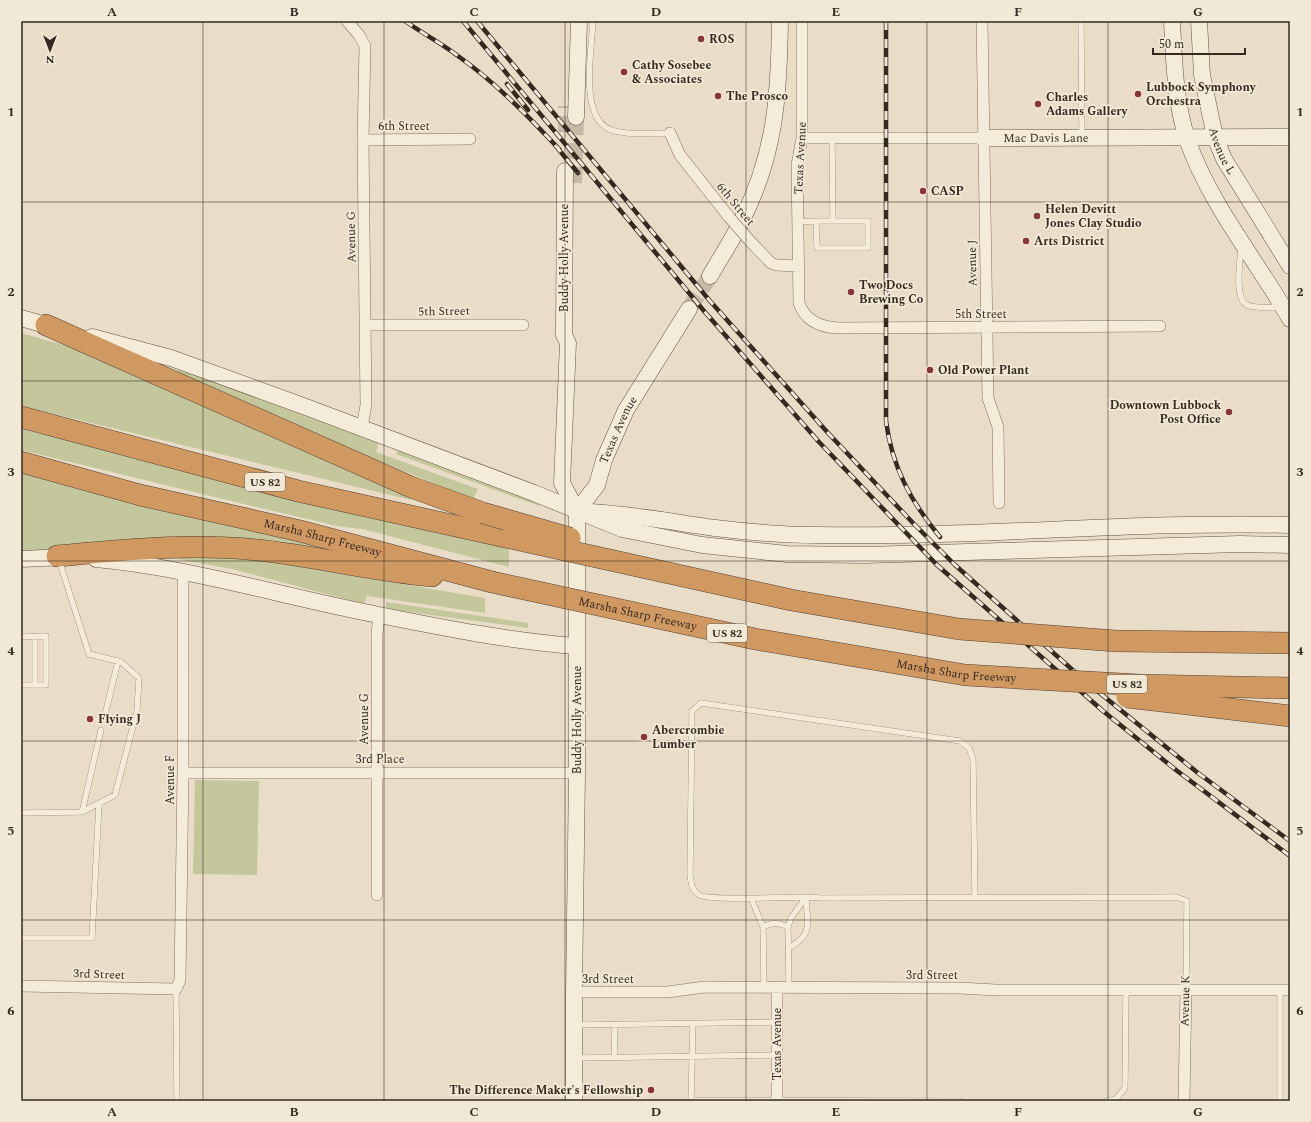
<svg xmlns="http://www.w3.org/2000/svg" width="1311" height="1122" font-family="Spectral,serif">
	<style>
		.green { fill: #c4c79c }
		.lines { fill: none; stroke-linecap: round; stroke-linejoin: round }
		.secondary-tunnel { stroke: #c6b9a6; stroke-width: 16; stroke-dasharray: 16 8; stroke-linecap: butt }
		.lane-casing { stroke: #84705e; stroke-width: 6 }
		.street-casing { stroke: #84705e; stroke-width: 12 }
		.secondary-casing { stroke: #655141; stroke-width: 17 }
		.highway-casing { stroke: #523f32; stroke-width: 22 }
		.lane { stroke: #f5ebd9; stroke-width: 5.5 }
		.street { stroke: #f5ebd9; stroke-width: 11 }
		.secondary { stroke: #f5ebd9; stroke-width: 16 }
		.highway { stroke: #d09961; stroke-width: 21 }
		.rail-casing { stroke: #352920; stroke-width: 4.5 }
		.rail { stroke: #f2e8d6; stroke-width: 3; stroke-dasharray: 9; stroke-linecap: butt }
		.street-bridge-casing { stroke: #84705e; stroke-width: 12; stroke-linecap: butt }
		.highway-bridge-casing { stroke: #523f32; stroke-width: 22; stroke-linecap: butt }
		.street-bridge { stroke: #f5ebd9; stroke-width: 11 }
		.highway-bridge { stroke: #d09961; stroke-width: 21 }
		.grid { fill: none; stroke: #352920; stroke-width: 1; stroke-opacity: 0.55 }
		.poi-dot { fill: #8c343a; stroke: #f2e8d6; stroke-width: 1.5 }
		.labels { text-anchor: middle; stroke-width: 3.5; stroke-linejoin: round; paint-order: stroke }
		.shield { fill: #f2e8d6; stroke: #6e6257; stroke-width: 1 }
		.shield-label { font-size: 11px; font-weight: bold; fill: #352920 }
		.poi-label { font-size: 12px; font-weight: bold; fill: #352920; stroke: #f2e8d6; text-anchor: start }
		.street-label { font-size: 12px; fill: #352920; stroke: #f2e8d6 }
		.neatline { fill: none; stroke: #352920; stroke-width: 1.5 }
		.grid-label { font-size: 13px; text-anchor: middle; font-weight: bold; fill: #352920 }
	</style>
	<rect width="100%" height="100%" fill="#eaddc7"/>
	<path class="green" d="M21,333l50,14 341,147 -1,6 -390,-94z
		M178,369l201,74 -3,9 102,37 -5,10 -106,-43 -3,1 -188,-83z
		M21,429l488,118v20l-147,-38 -25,-3 -106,-25 -210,-51z
		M399,449l142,53 -2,4 -143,-52z
		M21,473l318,77 -21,2 -233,-4 -64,4z
		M178,554c50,0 104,3 152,18l155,26v15l-118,-17 -3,8 -132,-35 -55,-10z
		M386,602l142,21v5l-126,-17 -16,-3z
		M195,780l64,1 -2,94 -64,-1z"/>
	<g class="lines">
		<path class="secondary-tunnel" d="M566,132v-26
			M574,183l2,-66
			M689,309l21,-33"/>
		<defs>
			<path id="lane" d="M593,21c-1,26 -14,94 16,108 15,7 44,4 61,4
				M1081,21l1,116
				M832,138l1,83h35v27h-51l-1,-27h17
				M798,222l18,-1
				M1241,249c-1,12 -7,50 6,56 9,4 23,2 34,2
				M21,637l25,-1v49h-25
				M35,637v48
				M105,715l13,-54
				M82,812l19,-82
				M21,813l61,-1 33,-17 22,-84 2,-33 -18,-16 -32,-8 -30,-94
				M751,898l12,29 1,60
				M975,898l-2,-139 -4,-11 -9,-7 -259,-38 -9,8 -2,163c1,8 1,16 9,21 10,6 90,2 107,2l15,1 355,-1 11,4 -1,89
				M763,927c10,-5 16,-4 25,0
				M21,938h71l7,-134
				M789,948c25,-15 18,-24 17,-50
				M789,987l-1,-60 3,-9 15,-21
				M176,989l1,112
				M693,1024l-2,76 269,1
				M576,1025l201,-3
				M576,1058l201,-3
				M614,1058l1,-33
				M1106,1101l10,-2 9,-11 1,-98
				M1280,1101v-111"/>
			<path id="street" d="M347,21l12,14 6,11 -2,94 3,265 -4,22
				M802,21v117l-5,27 2,138c6,18 21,24 39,25l322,-2
				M982,21l6,377 10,29 1,76
				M670,133l10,22 49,62
				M802,138h181
				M363,140l107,-1
				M749,240l22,23 5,2 23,1
				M365,325h158
				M183,773h394
				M377,895v-261l2,-19
				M21,986l155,3 4,-9 3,-207v-202
				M574,992h94l36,-5 255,1 37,2h294
				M777,1101v-114
				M1184,1101l2,-111"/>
			<g id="secondary">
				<path d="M1172,21c2,39 3,80 15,118 23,66 69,120 103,180"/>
				<path id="s1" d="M1199,21l3,54 13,62 9,22 66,107"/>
				<path d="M576,117l3,-96"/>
				<path id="s2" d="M983,138l307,-1"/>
				<path d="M565,171l-1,164 4,8 -6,140 15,28v262l-3,219v109"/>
				<path d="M710,276c11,-19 23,-37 32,-56 34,-67 37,-126 38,-199"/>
				<path d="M21,318l35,10"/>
				<path d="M92,337l79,21 135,49 228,86 88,36 80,16 85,9 78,1 375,-11 50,1"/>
				<path id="s3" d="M577,511l20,-26 7,-25 22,-50 63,-101"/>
				<path d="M589,512c42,2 83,10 126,16 33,4 68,7 102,7 158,3 315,-14 473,-10"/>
				<path d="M21,559l46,-2"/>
				<path d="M96,559c97,9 188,38 283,56 65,13 131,26 197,31"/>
			</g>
			<g id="highway">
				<path d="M46,325l365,162 72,26"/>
				<path d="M21,417l277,74 212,47"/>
				<path id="s4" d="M21,462l119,33 160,36 192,51"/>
				<path d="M57,556c67,-6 133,-13 200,-6 59,6 116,21 175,26"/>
			</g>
		</defs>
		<use href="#lane" class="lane-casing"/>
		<use href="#street" class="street-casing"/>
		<use href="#secondary" class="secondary-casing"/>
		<use href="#highway" class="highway-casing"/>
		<use href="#lane" class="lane"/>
		<use href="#street" class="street"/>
		<use href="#secondary" class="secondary"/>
		<use href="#highway" class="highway"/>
		<defs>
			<path id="rail" d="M405,21c17,12 36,22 53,35 37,26 70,60 101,93
				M463,21l241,290 115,131 118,123 166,146 73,59 114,86
				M477,21l233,280 119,133 84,89 42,42 130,116 113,92 92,68
				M886,21v400c6,46 25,81 54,116
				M507,84l21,26
				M555,145l23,28"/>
		</defs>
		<use href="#rail" class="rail-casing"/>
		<use href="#rail" class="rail"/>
		<defs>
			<path id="street-bridge" d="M729,217l20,23"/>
			<g id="highway-bridge">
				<path d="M483,513l87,25"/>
				<path d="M510,538l281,62 168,29 157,12 174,2"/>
				<path id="s5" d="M492,582l263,57 210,36 175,10 150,3"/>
				<path d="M1127,697l163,19"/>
			</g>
		</defs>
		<use href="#street-bridge" class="street-bridge-casing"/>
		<use href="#highway-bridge" class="highway-bridge-casing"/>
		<use href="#street-bridge" class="street-bridge"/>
		<use href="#highway-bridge" class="highway-bridge"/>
	</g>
	<path class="grid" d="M203,21v1080M384,21v1080M565,21v1080M746,21v1080M927,21v1080M1108,21v1080M21,202h1269M21,381h1269M21,561h1269M21,741h1269M21,920h1269"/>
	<g class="poi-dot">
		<circle cx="701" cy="39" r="4"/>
		<circle cx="624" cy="72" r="4"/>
		<circle cx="1138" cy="94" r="4"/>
		<circle cx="718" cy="96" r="4"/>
		<circle cx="1038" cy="104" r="4"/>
		<circle cx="923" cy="191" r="4"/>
		<circle cx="1037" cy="216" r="4"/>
		<circle cx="1026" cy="241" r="4"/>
		<circle cx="851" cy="292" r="4"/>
		<circle cx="930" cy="370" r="4"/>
		<circle cx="1229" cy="412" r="4"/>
		<circle cx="90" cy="719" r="4"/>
		<circle cx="644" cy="737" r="4"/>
		<circle cx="651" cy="1090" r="4"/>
	</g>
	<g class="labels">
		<g class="shield">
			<rect x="245" y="473" width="40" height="18" rx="3"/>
			<rect x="707" y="624" width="40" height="18" rx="3"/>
			<rect x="1107" y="675" width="40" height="18" rx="3"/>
		</g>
		<g class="shield-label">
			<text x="265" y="486">US 82</text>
			<text x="727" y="637">US 82</text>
			<text x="1127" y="688">US 82</text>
		</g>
		<g class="poi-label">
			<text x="709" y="43">ROS</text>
			<text x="632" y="69">Cathy Sosebee<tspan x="632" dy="14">&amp; Associates</tspan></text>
			<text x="1146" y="91">Lubbock Symphony<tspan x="1146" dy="14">Orchestra</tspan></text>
			<text x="726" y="100">The Prosco</text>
			<text x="1046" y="101">Charles<tspan x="1046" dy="14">Adams Gallery</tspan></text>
			<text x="931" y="195">CASP</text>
			<text x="1045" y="213">Helen Devitt<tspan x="1045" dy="14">Jones Clay Studio</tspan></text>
			<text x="1034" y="245">Arts District</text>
			<text x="859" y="289">Two Docs<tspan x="859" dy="14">Brewing Co</tspan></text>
			<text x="938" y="374">Old Power Plant</text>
			<text x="1221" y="409" text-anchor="end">Downtown Lubbock<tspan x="1221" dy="14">Post Office</tspan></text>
			<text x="98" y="723">Flying J</text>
			<text x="652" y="734">Abercrombie<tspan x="652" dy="14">Lumber</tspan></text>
			<text x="643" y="1094" text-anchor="end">The Difference Maker's Fellowship</text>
		</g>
		<g class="street-label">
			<text x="404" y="130">6th Street</text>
			<text dy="4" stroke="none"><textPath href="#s2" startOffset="63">Mac Davis Lane</textPath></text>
			<text dy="4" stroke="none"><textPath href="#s1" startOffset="133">Avenue L</textPath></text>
			<text transform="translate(800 158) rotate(-87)" y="4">Texas Avenue</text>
			<text transform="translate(736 204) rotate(50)" y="4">6th Street</text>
			<text transform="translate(351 237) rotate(-91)" y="4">Avenue G</text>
			<text transform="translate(564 258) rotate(-90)" y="4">Buddy Holly Avenue</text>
			<text transform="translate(972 263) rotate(-91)" y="4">Avenue J</text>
			<text transform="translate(444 311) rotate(-1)" y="4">5th Street</text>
			<text x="981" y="318">5th Street</text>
			<text dy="4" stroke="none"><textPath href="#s3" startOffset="92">Texas Avenue</textPath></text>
			<text dy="4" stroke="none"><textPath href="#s4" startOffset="311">Marsha Sharp Freeway</textPath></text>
			<text dy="4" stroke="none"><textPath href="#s5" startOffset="149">Marsha Sharp Freeway</textPath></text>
			<text dy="4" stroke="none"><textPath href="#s5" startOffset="473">Marsha Sharp Freeway</textPath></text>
			<text transform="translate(364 719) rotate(-90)" y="4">Avenue G</text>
			<text transform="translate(577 720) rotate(-90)" y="4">Buddy Holly Avenue</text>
			<text x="380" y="763">3rd Place</text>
			<text transform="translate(170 780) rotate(-90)" y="4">Avenue F</text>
			<text transform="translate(99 974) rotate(2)" y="4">3rd Street</text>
			<text x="932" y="979">3rd Street</text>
			<text x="608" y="983">3rd Street</text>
			<text transform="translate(1185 1001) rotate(-89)" y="4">Avenue K</text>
			<text transform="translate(777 1044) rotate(-90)" y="4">Texas Avenue</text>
		</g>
	</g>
	<rect width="1311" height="1122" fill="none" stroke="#f2e8d6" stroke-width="44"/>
	<g transform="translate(50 50) rotate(180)" stroke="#f2e8d6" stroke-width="3" paint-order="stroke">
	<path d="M0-3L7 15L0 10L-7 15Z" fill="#352920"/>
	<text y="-6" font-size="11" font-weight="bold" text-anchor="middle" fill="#352920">N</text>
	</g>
	<path d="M1153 48v6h92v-6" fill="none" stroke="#352920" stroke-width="2"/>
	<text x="1159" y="48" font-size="12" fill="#352920" stroke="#f2e8d6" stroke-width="3" paint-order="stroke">50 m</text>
	<rect x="22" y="22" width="1267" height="1078" class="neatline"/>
	<g class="grid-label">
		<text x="112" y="16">A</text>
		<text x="294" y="16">B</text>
		<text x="474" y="16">C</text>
		<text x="656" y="16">D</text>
		<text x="836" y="16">E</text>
		<text x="1018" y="16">F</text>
		<text x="1198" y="16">G</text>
		<text x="11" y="116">1</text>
		<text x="1300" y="116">1</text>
		<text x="11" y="296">2</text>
		<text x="1300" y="296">2</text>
		<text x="11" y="476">3</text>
		<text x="1300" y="476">3</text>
		<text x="11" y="655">4</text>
		<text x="1300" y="655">4</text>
		<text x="11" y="835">5</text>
		<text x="1300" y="835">5</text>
		<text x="11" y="1015">6</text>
		<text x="1300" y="1015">6</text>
		<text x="112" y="1116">A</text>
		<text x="294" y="1116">B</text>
		<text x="474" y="1116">C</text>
		<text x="656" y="1116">D</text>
		<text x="836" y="1116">E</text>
		<text x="1018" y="1116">F</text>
		<text x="1198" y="1116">G</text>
	</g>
</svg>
